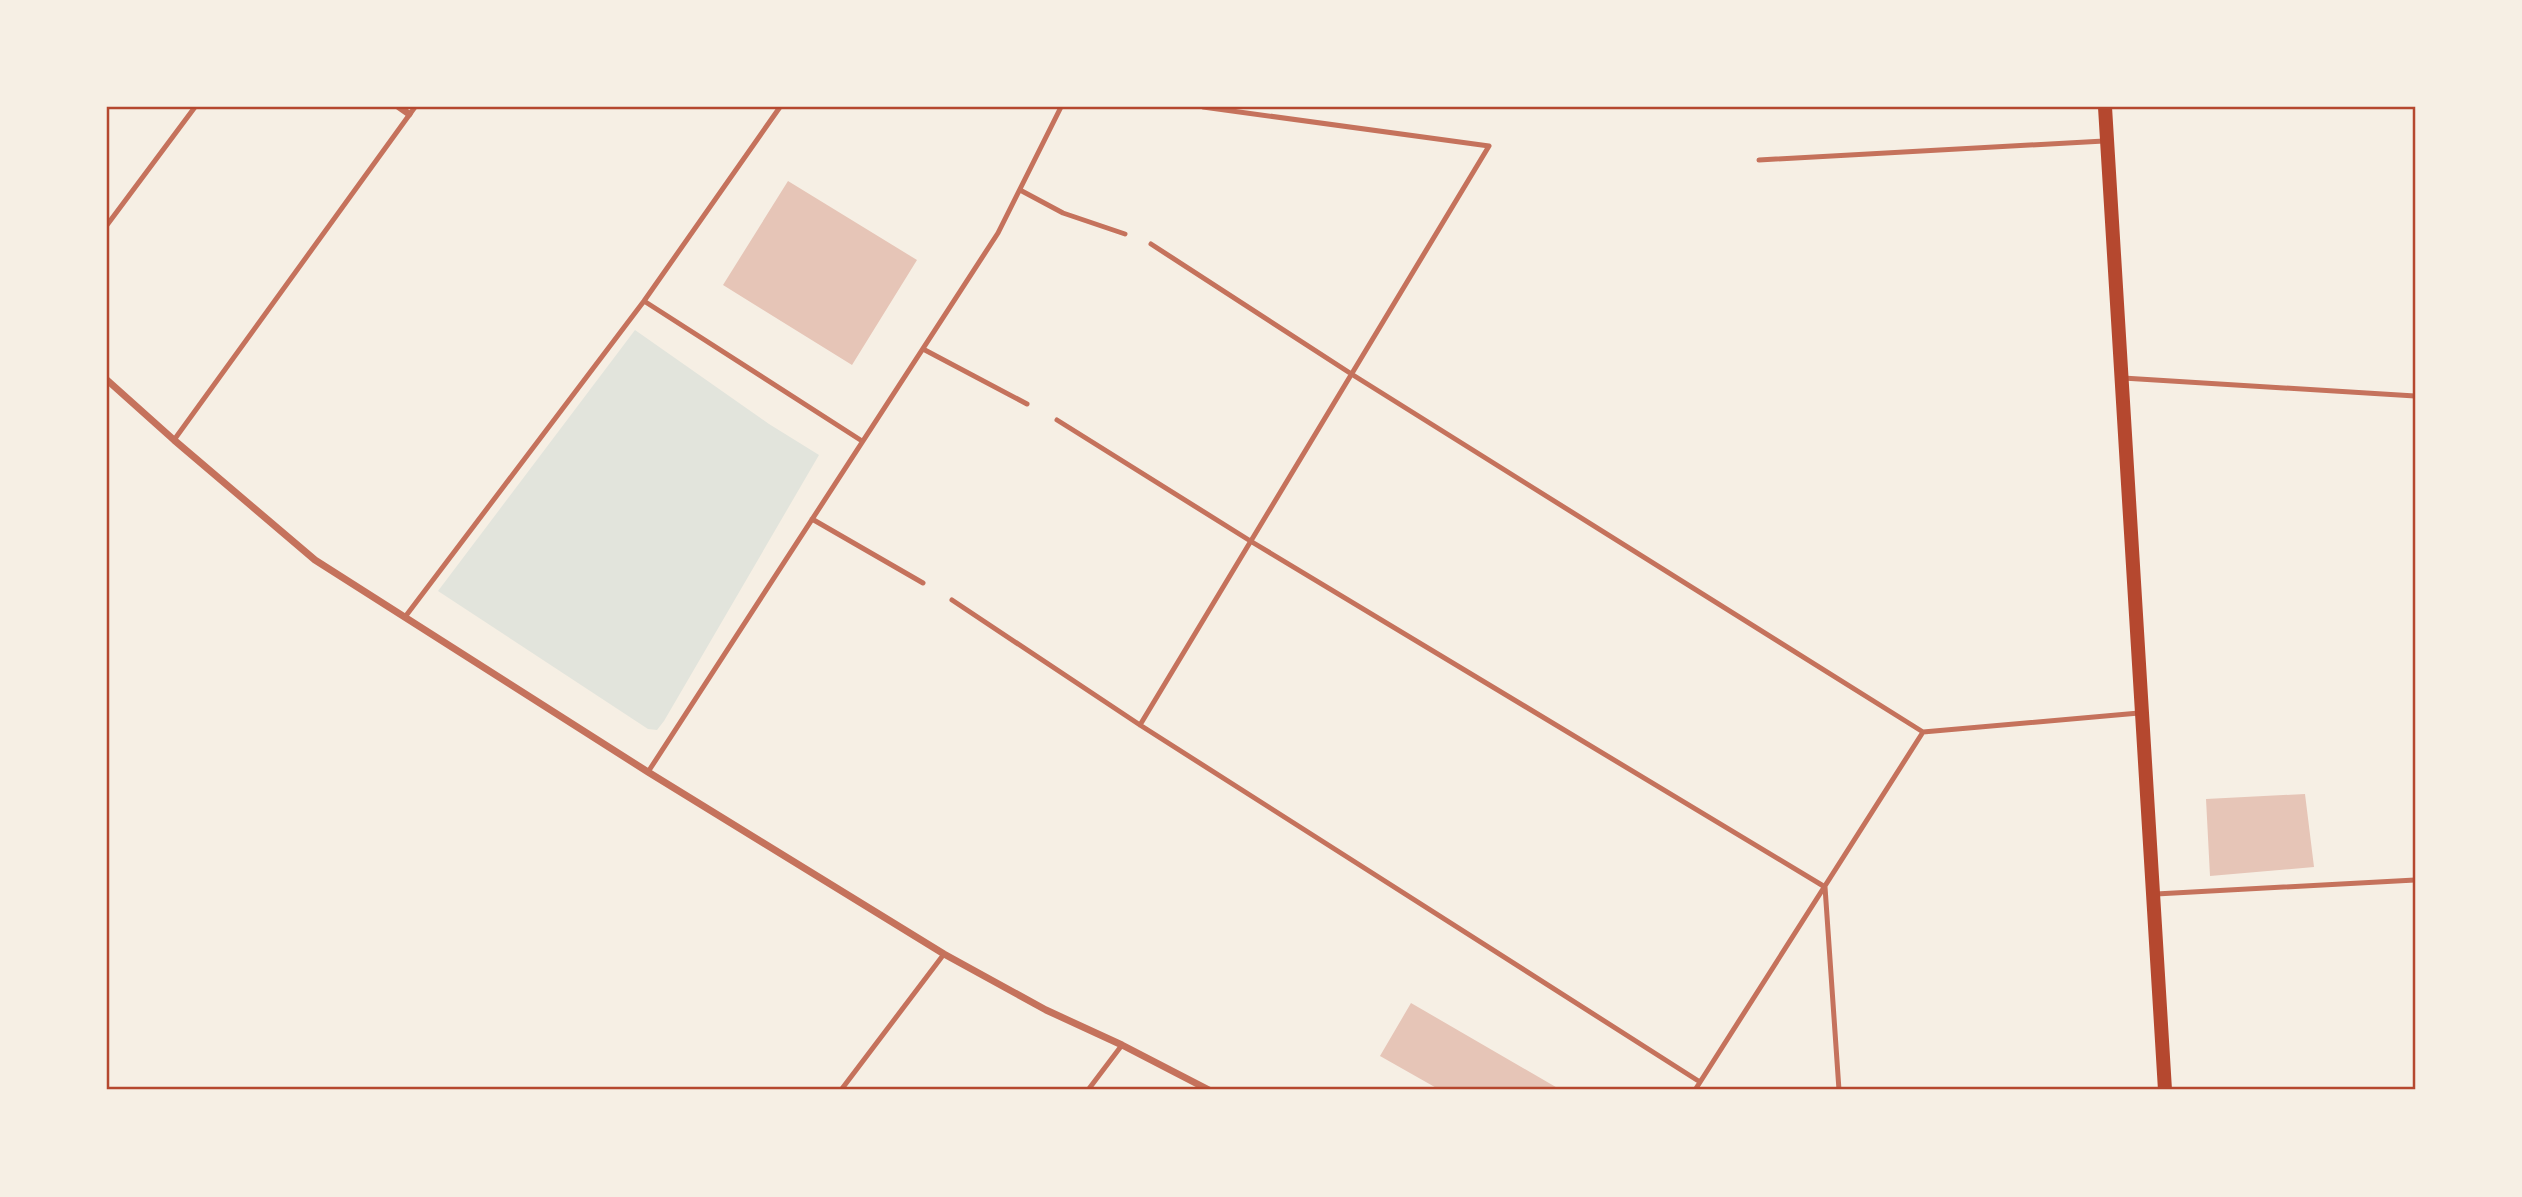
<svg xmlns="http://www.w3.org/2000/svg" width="2522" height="1197" font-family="'Varela Round',sans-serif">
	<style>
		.green { fill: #e2e4dc }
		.building { fill: #e6c5b7 }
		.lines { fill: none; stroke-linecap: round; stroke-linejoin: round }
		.service { stroke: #c5725c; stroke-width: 5 }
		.minor { stroke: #c5725c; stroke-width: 7 }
		.secondary { stroke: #b5482f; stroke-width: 14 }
		.neatline { fill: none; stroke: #b5482f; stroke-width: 2.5 }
	</style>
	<rect width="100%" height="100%" fill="#f6efe4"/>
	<path class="green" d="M635,330l134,94 50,31 -155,266 -7,9 -9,-1 -210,-138z"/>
	<path class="building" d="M788,181l129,79 -65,105 -129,-80z
		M2305,794l9,73 -104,9 -4,-77z
		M1411,1003l150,87h-121l-60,-34z"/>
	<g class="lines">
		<path class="service" d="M1759,160l345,-19
			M1020,190l43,23 62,21
			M107,225l88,-118
			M1151,244l202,131 570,357 216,-19
			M644,301l218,140
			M923,349l104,55
			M2123,378l292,18
			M1057,420l195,122 573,345 14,203
			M174,440l241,-333
			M812,519l111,64
			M952,600l188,125 560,357
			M405,617l239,-316 136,-194
			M1140,725l349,-579 -286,-39
			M648,772l350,-539 63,-126
			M2156,894l259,-14
			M841,1090l103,-136
			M1088,1090l34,-45
			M1695,1090l228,-358"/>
		<path class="minor" d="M399,107l10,7
			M107,380l67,60 141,120 333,212 296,182 102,56 76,35 87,45"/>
		<path class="secondary" d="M2105,107l60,983"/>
	</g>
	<rect width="2522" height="1197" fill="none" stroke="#f6efe4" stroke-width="217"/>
	<rect x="108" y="108" width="2306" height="980" class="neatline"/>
</svg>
